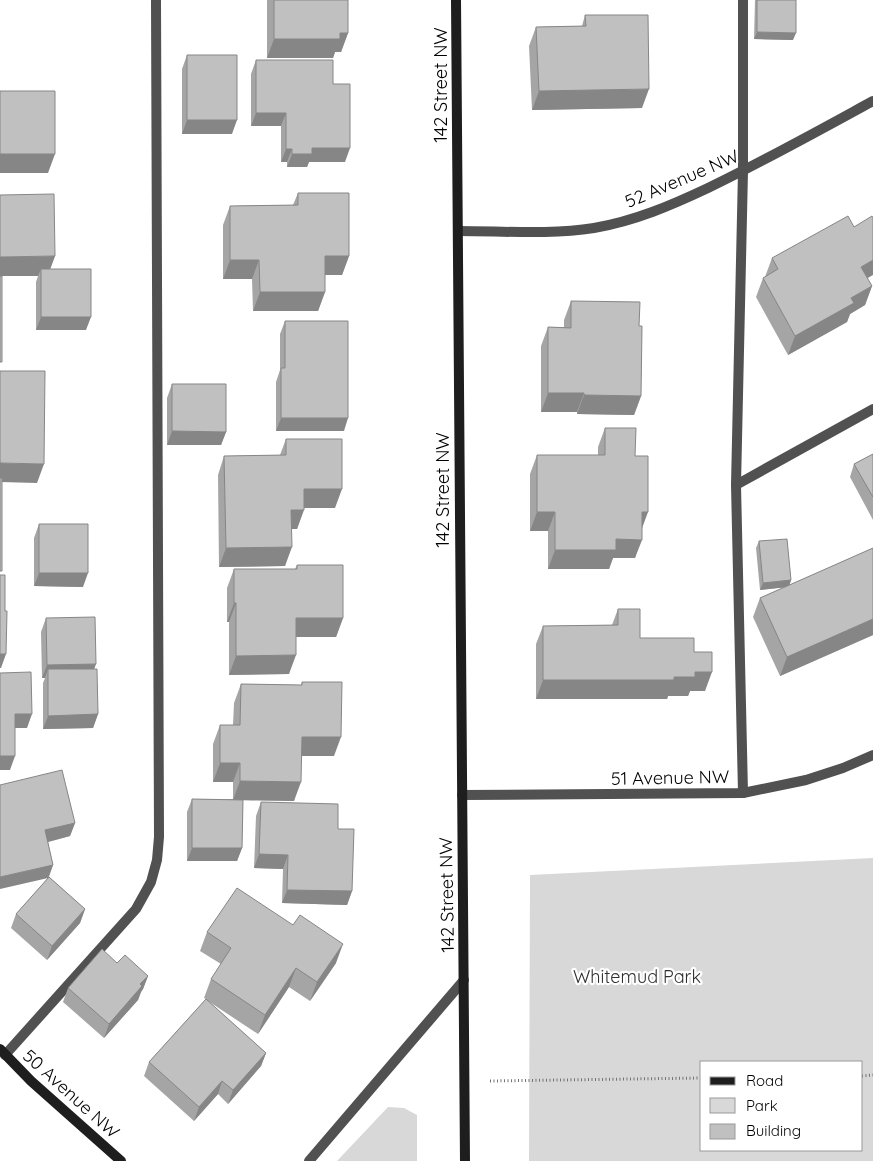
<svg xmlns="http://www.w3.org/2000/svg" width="873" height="1161" font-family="Quicksand,sans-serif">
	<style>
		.green { fill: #d8d8d8; fill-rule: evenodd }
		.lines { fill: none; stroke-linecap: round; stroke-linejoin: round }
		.path { stroke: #737373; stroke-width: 3; stroke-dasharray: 1 2.5; stroke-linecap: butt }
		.lane { stroke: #515151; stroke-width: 10 }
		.street { stroke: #515151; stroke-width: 10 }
		.secondary { stroke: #1e1e1e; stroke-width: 10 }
		.wall { fill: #a5a5a5 }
		.shaded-wall { fill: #868686 }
		.building { fill: #c0c0c0; stroke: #868686 }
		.labels { text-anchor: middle; stroke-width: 4.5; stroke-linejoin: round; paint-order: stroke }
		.street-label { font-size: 18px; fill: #000; stroke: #fff }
		.park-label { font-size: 18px; fill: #2f2f2f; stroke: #fff }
	</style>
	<rect width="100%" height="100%" fill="#fff"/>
	<path class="green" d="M873,858v303h-344l1,-286zM862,1062v88h-160v-88z
		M388,1107l16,1 13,7v46h-80z"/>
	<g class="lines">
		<path class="path" d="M862,1076l11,-1
			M490,1081l212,-3"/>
		<path class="lane" d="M736,485l137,-76
			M743,793l-7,-308 7,-314v-171
			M5,1055l131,-146 15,-27 6,-22 2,-23 -3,-837"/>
		<path class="street" d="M458,231c45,0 92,4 136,-3 41,-7 78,-23 114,-40 56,-27 110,-57 165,-87
			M462,795l281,-2 63,-13 37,-12 30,-13
			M309,1161l155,-181"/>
		<path class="secondary" d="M456,0l9,1161
			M0,1049l31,32 90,80"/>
	</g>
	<path class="wall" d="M267,0h81v33l-7,19h-6l-2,6h-66z
		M755,0h41l-3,40 -39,-1z
		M585,15l57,93 -110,2 -3,-64 7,-19 46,-1z
		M187,55l45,79h-50v-65z
		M256,60l77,24 12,78h-36l-2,5h-20v-5h-6v-36h-30v-52z
		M298,193l51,63 -7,19h-17v17l-7,19h-65l-1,-32h-29v-54l7,-19 63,-1z
		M55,256l-5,13 36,61h-50v-48l2,-6h-38z
		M772,258l95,20 5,8 -7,19 -15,9 -3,8 -59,33 -32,-58 7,-19 2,-1z
		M571,301l68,25 2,70 -7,19 -57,-1v-2h-36v-66l7,-19h16v-7z
		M285,321l59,110h-68v-49l4,-12v-36z
		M172,384l54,48 -5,13h-54v-47z
		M605,428l30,28 7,73 -7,29h-22l-4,11h-61v-38h-18v-57l7,-19h61v-8z
		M286,439l49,69h-31l-7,21h-5l-7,37 -66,1 -1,-92 6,-19 56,-1z
		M873,454v66l-23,-43 4,-13z
		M39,524l44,63 -49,-1v-48z
		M759,541l32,39 -2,6 84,-38v87l-93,41 -27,-59 7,-19 25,-11 -25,3 -4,-42z
		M297,565l46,53 -7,19h-40l-7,37 -60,1v-53h-2v-34l7,-19h61z
		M618,609l22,29 54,14 11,39h-15l-2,5h-20l-1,3h-131v-55l7,-18 69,-1z
		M46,618l48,51 4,45 -5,14 -50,1v-46l2,-5h-3l-1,-46z
		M302,682l32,74h-32l-8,45 -51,-1 -1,48 -5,13h-50v-49l5,-13h41v-17h-20v-38l7,-19h13l1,-22 7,-19 60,1z
		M0,785l75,38 -5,13 -22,6 5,23 -4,12 36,32 -5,14 -33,37 -36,-32 5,-14 32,-36z
		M261,802l77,27 14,62 -5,14 -65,-2 1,-34 -29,-1 2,-52z
		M207,932l129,31 -26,38 -21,-14 -31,47 -50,-33 58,52 -5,13 -33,38 -10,-10 -24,27 -50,-45 5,-14 57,-63 -2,-1 7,-19 10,-15 -21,-13z
		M117,963l31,13 -5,13 -2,3 -3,8 -34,38 -41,-36 5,-14z"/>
	<path class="shaded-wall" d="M757,32l39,1 -3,7 -39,-1z
		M340,33h8l-7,19h-6l-2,6h-66l7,-19z
		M649,89l-7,19 -110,2 7,-19z
		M256,113h30l-5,13h-30z
		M187,120h50l-5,14h-50z
		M312,148h38l-5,14h-36l-2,5h-20l5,-13z
		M286,149h6l-5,13h-6z
		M0,154h55l-7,19h-48z
		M55,256l-7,19 -7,-6 -3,7h-38v-19z
		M325,256h24l-7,19h-24z
		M230,260h29l-7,19h-29z
		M873,260v15l-19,11 7,-19z
		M872,286l-7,19 -15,9 -3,8 -59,33 7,-19 56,-38z
		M260,292h65l-7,19h-65z
		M41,317h50l-5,13h-50z
		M548,393h36l-7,19h-36z
		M584,395l57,1 -7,19 -57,-1z
		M281,418h67l-4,13h-68z
		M172,431l54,1 -5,13h-54z
		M0,463l44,1 -7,19 -37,-1z
		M304,489h38l-7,19h-38z
		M291,510h13l-7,19h-12z
		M537,512h18l-7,19h-18z
		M642,512h6l-7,19z
		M616,539l26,1 -7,18h-22l-4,11h-61l7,-19z
		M292,547l-7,19 -66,1 7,-19z
		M39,573h49l-5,14 -49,-1z
		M791,580l-2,7 -29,3 3,-7z
		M234,603h2l-7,19h-2z
		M296,618h47l-7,19h-47z
		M873,619v16l-93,41 7,-19z
		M0,654h6l-5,14h-1z
		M296,655l-7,19 -60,1 7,-19z
		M96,664l-5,14 -43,-9 -3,9h-3l5,-13z
		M695,672h17l-7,19h-15l-2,5h-20l-1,3h-131l7,-19 131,-3z
		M15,714h17l-5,14h-17z
		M98,714l-5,14 -50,1 5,-13z
		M302,737h39l-7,19h-39z
		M0,756h15l-5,14h-10z
		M220,763h20l-7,19h-20z
		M240,781l61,1 -7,19 -61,-1z
		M75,823l-5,13 -30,8 5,-14z
		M192,848h50l-5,13h-50z
		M259,854l29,1 -5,14 -29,-1z
		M53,865l-5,13 -48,11v-12z
		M287,890l65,1 -5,14 -65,-2z
		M85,909l-5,14 -33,37 5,-14z
		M343,944l-7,19 -26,38 7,-19z
		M296,968l-7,19 -31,47 7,-19z
		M148,976l-5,13 -2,3 -3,8 -34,38 5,-14 31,-40z
		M266,1053l-5,13 -33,38 5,-14z
		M222,1081l-4,13 -24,27 5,-14z"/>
	<path class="building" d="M274,0h74v33h-8v6h-66z
		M757,0h39v33l-39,-1z
		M585,15h63l1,74 -110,2 -3,-64 50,-1z
		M187,55h50v65h-50z
		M256,60h77v24h17v64h-38v6h-20v-5h-6v-36h-30z
		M0,91h55v63h-55z
		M298,193h51v63h-24v36h-65l-1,-32h-29v-54l68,-1z
		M54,194l1,62 -55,1v-62z
		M848,216l6,11 18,-11 1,2v42l-12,7 11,19 -21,12 3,5 -59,33 -32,-58 15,-9 -6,-11z
		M41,269h50v48h-50z
		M0,276h2v86h-2z
		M571,301l69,1 -1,24h3l-1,70 -57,-1v-2h-36v-66l23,1z
		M285,321h63v97h-67v-50h4z
		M0,371h45l-1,93 -44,-1z
		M172,384h54v48l-54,-1z
		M605,428h31l-1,28h13v56h-6v28l-26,-1v11h-61v-38h-18v-57h68z
		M286,439h56v50h-38v21h-13l1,37 -66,1 -2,-92 62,-1z
		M873,454v43l-19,-33z
		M0,478h2v93h-2z
		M39,524h49v49h-49z
		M787,539l4,41 -28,3 -4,-42z
		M873,548v71l-86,38 -27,-59z
		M297,565h46v53h-47v37l-60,1v-53h-2v-34h63z
		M0,575h5v36h2l-1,43h-6z
		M618,609h22v29h54v14h18v20h-17v5h-21v3h-131v-54l75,-1z
		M95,617l1,47 -49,1 -1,-47z
		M48,669h49l1,45 -50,2z
		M31,672l1,42h-17v42h-15v-83z
		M302,682h40l-1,55h-39l-1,45 -61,-1v-18h-20v-38h20l1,-41 61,1z
		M62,770l13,53 -30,7 8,35 -53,12v-92z
		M192,799l51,1 -1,48h-50z
		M261,802l77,2v25h16l-2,62 -65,-1 1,-35 -29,-1z
		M49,877l36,32 -33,37 -36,-32z
		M237,888l56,37 7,-10 43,29 -26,38 -21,-14 -31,47 -54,-36 20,-31 -24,-16z
		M102,949l15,14 8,-8 23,21 -8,8 2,2 -33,38 -41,-36z
		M206,999l60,54 -33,37 -11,-9 -23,26 -50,-45z"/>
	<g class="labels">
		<g class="street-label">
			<text transform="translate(441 85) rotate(-90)" y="6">142 Street NW</text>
			<text transform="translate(682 179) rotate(-23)" y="6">52 Avenue NW</text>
			<text transform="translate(443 490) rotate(-90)" y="6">142 Street NW</text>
			<text transform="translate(670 778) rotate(-1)" y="6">51 Avenue NW</text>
			<text transform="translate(447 895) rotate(-91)" y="6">142 Street NW</text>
			<text transform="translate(71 1094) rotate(42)" y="6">50 Avenue NW</text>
		</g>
		<g class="park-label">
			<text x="637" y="983">Whitemud Park</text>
		</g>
	</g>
	<rect x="700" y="1061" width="162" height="90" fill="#ffffff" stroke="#999999"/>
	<rect x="710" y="1077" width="25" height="8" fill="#1e1e1e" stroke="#999999"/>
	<text x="746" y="1086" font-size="15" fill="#000000">Road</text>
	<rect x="710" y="1098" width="25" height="15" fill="#d8d8d8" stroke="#999999"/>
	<text x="746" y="1111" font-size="15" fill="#000000">Park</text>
	<rect x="710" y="1124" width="25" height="15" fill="#c0c0c0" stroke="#999999"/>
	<text x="746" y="1136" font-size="15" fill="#000000">Building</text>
</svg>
